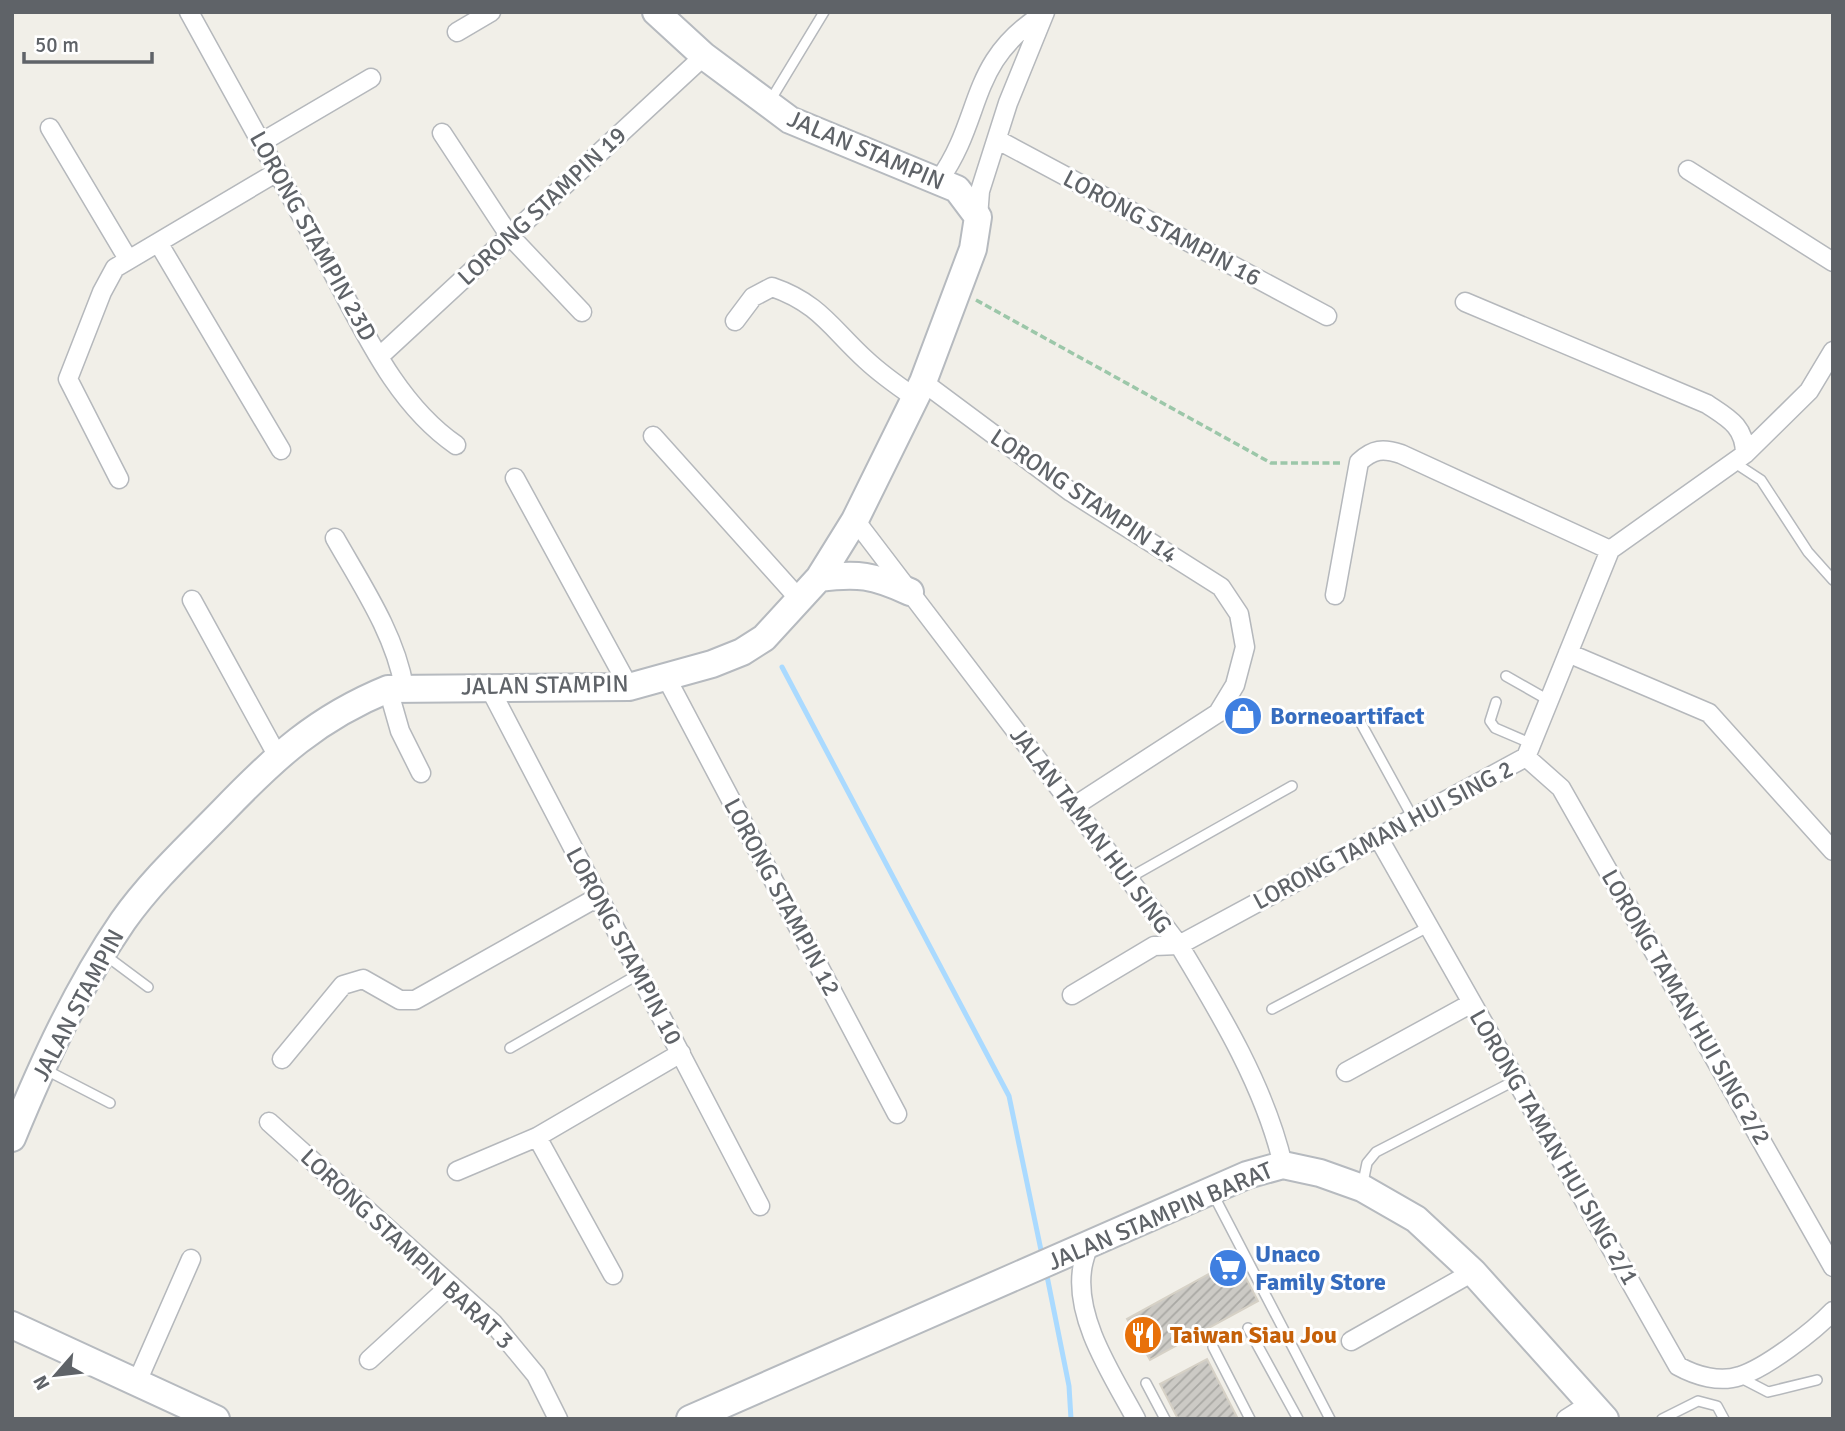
<svg xmlns="http://www.w3.org/2000/svg" width="1845" height="1431" font-family="Signika,sans-serif">
	<style>
		.lines { fill: none; stroke-linecap: round; stroke-linejoin: round }
		.stream { stroke: #aadaff; stroke-width: 5 }
		.building { fill: url(#building-hatch); stroke: #d6d1c6; stroke-width: 2 }
		.lane-casing { stroke: #b5b8bc; stroke-width: 12 }
		.street-casing { stroke: #b5b8bc; stroke-width: 21 }
		.secondary-casing { stroke: #b6babf; stroke-width: 30 }
		.path { stroke: #9cc7a9; stroke-width: 3.5; stroke-dasharray: 7 3.5; stroke-linecap: butt }
		.lane { stroke: #fff; stroke-width: 9 }
		.street { stroke: #fff; stroke-width: 18 }
		.secondary { stroke: #fff; stroke-width: 26 }
		.labels { text-anchor: middle; stroke-width: 6; stroke-linejoin: round; paint-order: stroke }
		.street-label { font-size: 24px; fill: #5f6368; stroke: #fff }
		.shop-label { font-size: 24px; font-weight: bold; fill: #366cbe; stroke: #fff; text-anchor: start }
		.food-label { font-size: 24px; font-weight: bold; fill: #c56008; stroke: #fff; text-anchor: start }
	</style>
	<defs>
		<pattern id="building-hatch" width="6" height="6" patternUnits="userSpaceOnUse" patternTransform="scale(1.75)"><rect width="6" height="6" fill="#cccac5"/><path d="M-1 1l2-2M0 6l6-6M5 7l2-2" fill="none" stroke="#a9a8a4"/></pattern>
	</defs>
	<rect width="100%" height="100%" fill="#f1efe8"/>
	<g class="lines">
		<path class="stream" d="M782,667l227,429 33,159
			M1046,1271l23,115 2,33"/>
	</g>
	<path class="building" d="M1236,1259l22,42 -108,59 -23,-41z
		M1207,1359l31,60h-60l-18,-35z"/>
	<g class="lines">
		<defs>
			<path id="lane" d="M770,101l54,-89
				M1735,463l26,17 47,72 25,28
				M1506,676l44,25
				M1496,702l-6,19 5,7 35,15
				M1357,716l56,102
				M1129,878l163,-92
				M105,955l43,32
				M1272,1009l156,-82
				M510,1048l129,-74
				M46,1070l64,33
				M1362,1187l5,-24 9,-11 140,-72
				M1213,1194l117,225
				M1248,1328l50,91
				M1213,1347l37,72
				M1739,1377l29,15 49,-12
				M1146,1383l19,36
				M1662,1419l36,-18 19,5 7,13"/>
			<path id="street" d="M189,12c45,81 89,162 134,243 37,66 69,146 133,190
				M457,32l34,-20
				M50,128l78,131
				M442,133l67,102 73,77
				M998,140l329,176
				M262,142l109,-64
				M1688,170l145,92
				M939,180c45,-63 28,-118 104,-166
				M978,217l2,-26 28,-88 37,-91
				M159,244l122,206
				M1465,302l242,102c21,14 38,22 38,50
				M735,321l18,-24 19,-10c47,16 60,42 94,73 15,14 32,26 48,37
				M380,356l324,-300
				M923,382l148,110 150,95 18,27 6,33 -10,38 -17,28 -145,94
				M653,436l148,165
				M515,478l114,209
				M119,479l-51,-100 34,-87 13,-24 162,-96
				M855,520l324,425c41,68 86,142 104,220
				M335,538c26,46 60,96 69,149
				M1335,595l24,-133c14,-13 24,-14 42,-8l209,96
				M192,600l85,155
				M1568,653l141,60 124,138
				M667,679l230,435
				M489,687l271,519
				M388,689l12,42 21,42
				M1526,757l35,31 272,479
				M1378,837l300,529c18,10 42,17 62,10 26,-8 74,-45 93,-65
				M1072,995l82,-49 25,-1 347,-188 84,-207 135,-96 64,-63 24,-40
				M282,1059l61,-74 20,-6 37,21h15l183,-103
				M1346,1072l126,-69
				M269,1122l224,201 43,52 22,44
				M537,1137l76,138
				M457,1171l80,-34 144,-84
				M1089,1243c-2,8 -6,18 -7,27 -7,50 31,106 54,149
				M1351,1341l122,-69
				M369,1360l82,-75
				M137,1382l54,-123
				M1566,1419l25,-16"/>
			<path id="secondary" d="M819,578c39,-5 54,-3 91,14
				M12,1138c31,-75 65,-150 111,-217 29,-41 66,-75 100,-110 52,-54 94,-93 165,-122l241,-2 83,-23 30,-12 22,-14 55,-60 36,-58 68,-138 50,-133 5,-32 -21,-28 -167,-69 -86,-64 -48,-44
				M12,1325l204,94
				M690,1419l557,-244 36,-10 37,8 42,15 54,31 57,53 132,147"/>
		</defs>
		<use href="#lane" class="lane-casing"/>
		<use href="#street" class="street-casing"/>
		<use href="#secondary" class="secondary-casing"/>
		<path class="path" d="M976,300l295,163h72"/>
		<use href="#lane" class="lane"/>
		<use href="#street" class="street"/>
		<use href="#secondary" class="secondary"/>
	</g>
	<defs>
		<symbol id="shop-disc" viewBox="-11 -11 22 22"><circle r="9.5" fill="#3f7fe0" stroke="#fff"/><path d="M-5-2.5h2.3a2.7 3.5 0 0 1 5.4 0H5L5.5 6h-11ZM-1.5-2.5h3a1.5 2.3 0 0 0-3 0Z" fill="#fff"/></symbol>
		<symbol id="supermarket-disc" viewBox="-11 -11 22 22"><circle r="9.5" fill="#3f7fe0" stroke="#fff"/><path d="M-6-5.5h2.5l.6 2H6L4.5 2H-2.5L-4.4-4H-6ZM-1.5 3.2a1.3 1.3 0 1 0 .1 0ZM3 3.2a1.3 1.3 0 1 0 .1 0Z" fill="#fff"/></symbol>
		<symbol id="restaurant-disc" viewBox="-11 -11 22 22"><circle r="9.5" fill="#e8710a" stroke="#fff"/><path d="M-5-6h1v4h1v-4h1v4h1v-4h1v5L-1.5 .5V6h-2V.5L-5-1ZM5-6V6H3V1.5H1.5Q1.5-4 5-6Z" fill="#fff"/></symbol>
	</defs>
	<g fill-rule="evenodd">
		<use href="#shop-disc" x="1221" y="694" width="44" height="44"/>
		<use href="#supermarket-disc" x="1206" y="1246" width="44" height="44"/>
		<use href="#restaurant-disc" x="1121" y="1313" width="44" height="44"/>
	</g>
	<g class="labels">
		<g class="street-label">
			<text transform="translate(866 150) rotate(23)" y="8">JALAN STAMPIN</text>
			<text transform="translate(542 206) rotate(-43)" y="8">LORONG STAMPIN 19</text>
			<text transform="translate(1162 228) rotate(28)" y="8">LORONG STAMPIN 16</text>
			<text transform="translate(313 236) rotate(61)" y="8">LORONG STAMPIN 23D</text>
			<text transform="translate(1084 496) rotate(34)" y="8">LORONG STAMPIN 14</text>
			<text transform="translate(545 685) rotate(-1)" y="8">JALAN STAMPIN</text>
			<text transform="translate(1091 830) rotate(53)" y="8">JALAN TAMAN HUI SING</text>
			<text transform="translate(1383 835) rotate(-28)" y="8">LORONG TAMAN HUI SING 2</text>
			<text transform="translate(782 897) rotate(62)" y="8">LORONG STAMPIN 12</text>
			<text transform="translate(624 946) rotate(62)" y="8">LORONG STAMPIN 10</text>
			<text transform="translate(78 1005) rotate(-62)" y="8">JALAN STAMPIN</text>
			<text transform="translate(1686 1007) rotate(60)" y="8">LORONG TAMAN HUI SING 2/2</text>
			<text transform="translate(1554 1147) rotate(60)" y="8">LORONG TAMAN HUI SING 2/1</text>
			<text transform="translate(1160 1216) rotate(-23)" y="8">JALAN STAMPIN BARAT</text>
			<text transform="translate(407 1249) rotate(43)" y="8">LORONG STAMPIN BARAT 3</text>
		</g>
		<g class="shop-label">
			<text x="1270" y="724">Borneoartifact</text>
			<text x="1255" y="1262">Unaco<tspan x="1255" dy="28">Family Store</tspan></text>
		</g>
		<g class="food-label">
			<text x="1170" y="1343">Taiwan Siau Jou</text>
		</g>
	</g>
	<rect width="1845" height="1431" fill="none" stroke="#5f6368" stroke-width="28"/>
	<g transform="translate(56 1375) rotate(242)" stroke="#ffffff" stroke-width="5" paint-order="stroke">
	<path d="M0-5L12 26L0 18L-12 26Z" fill="#5f6368"/>
	<text y="-10" font-size="19" font-weight="bold" text-anchor="middle" fill="#5f6368">N</text>
	</g>
	<path d="M24 52v10h128v-10" fill="none" stroke="#5f6368" stroke-width="3.5"/>
	<text x="35" y="52" font-size="21" fill="#5f6368" stroke="#ffffff" stroke-width="5" paint-order="stroke">50 m</text>
</svg>
